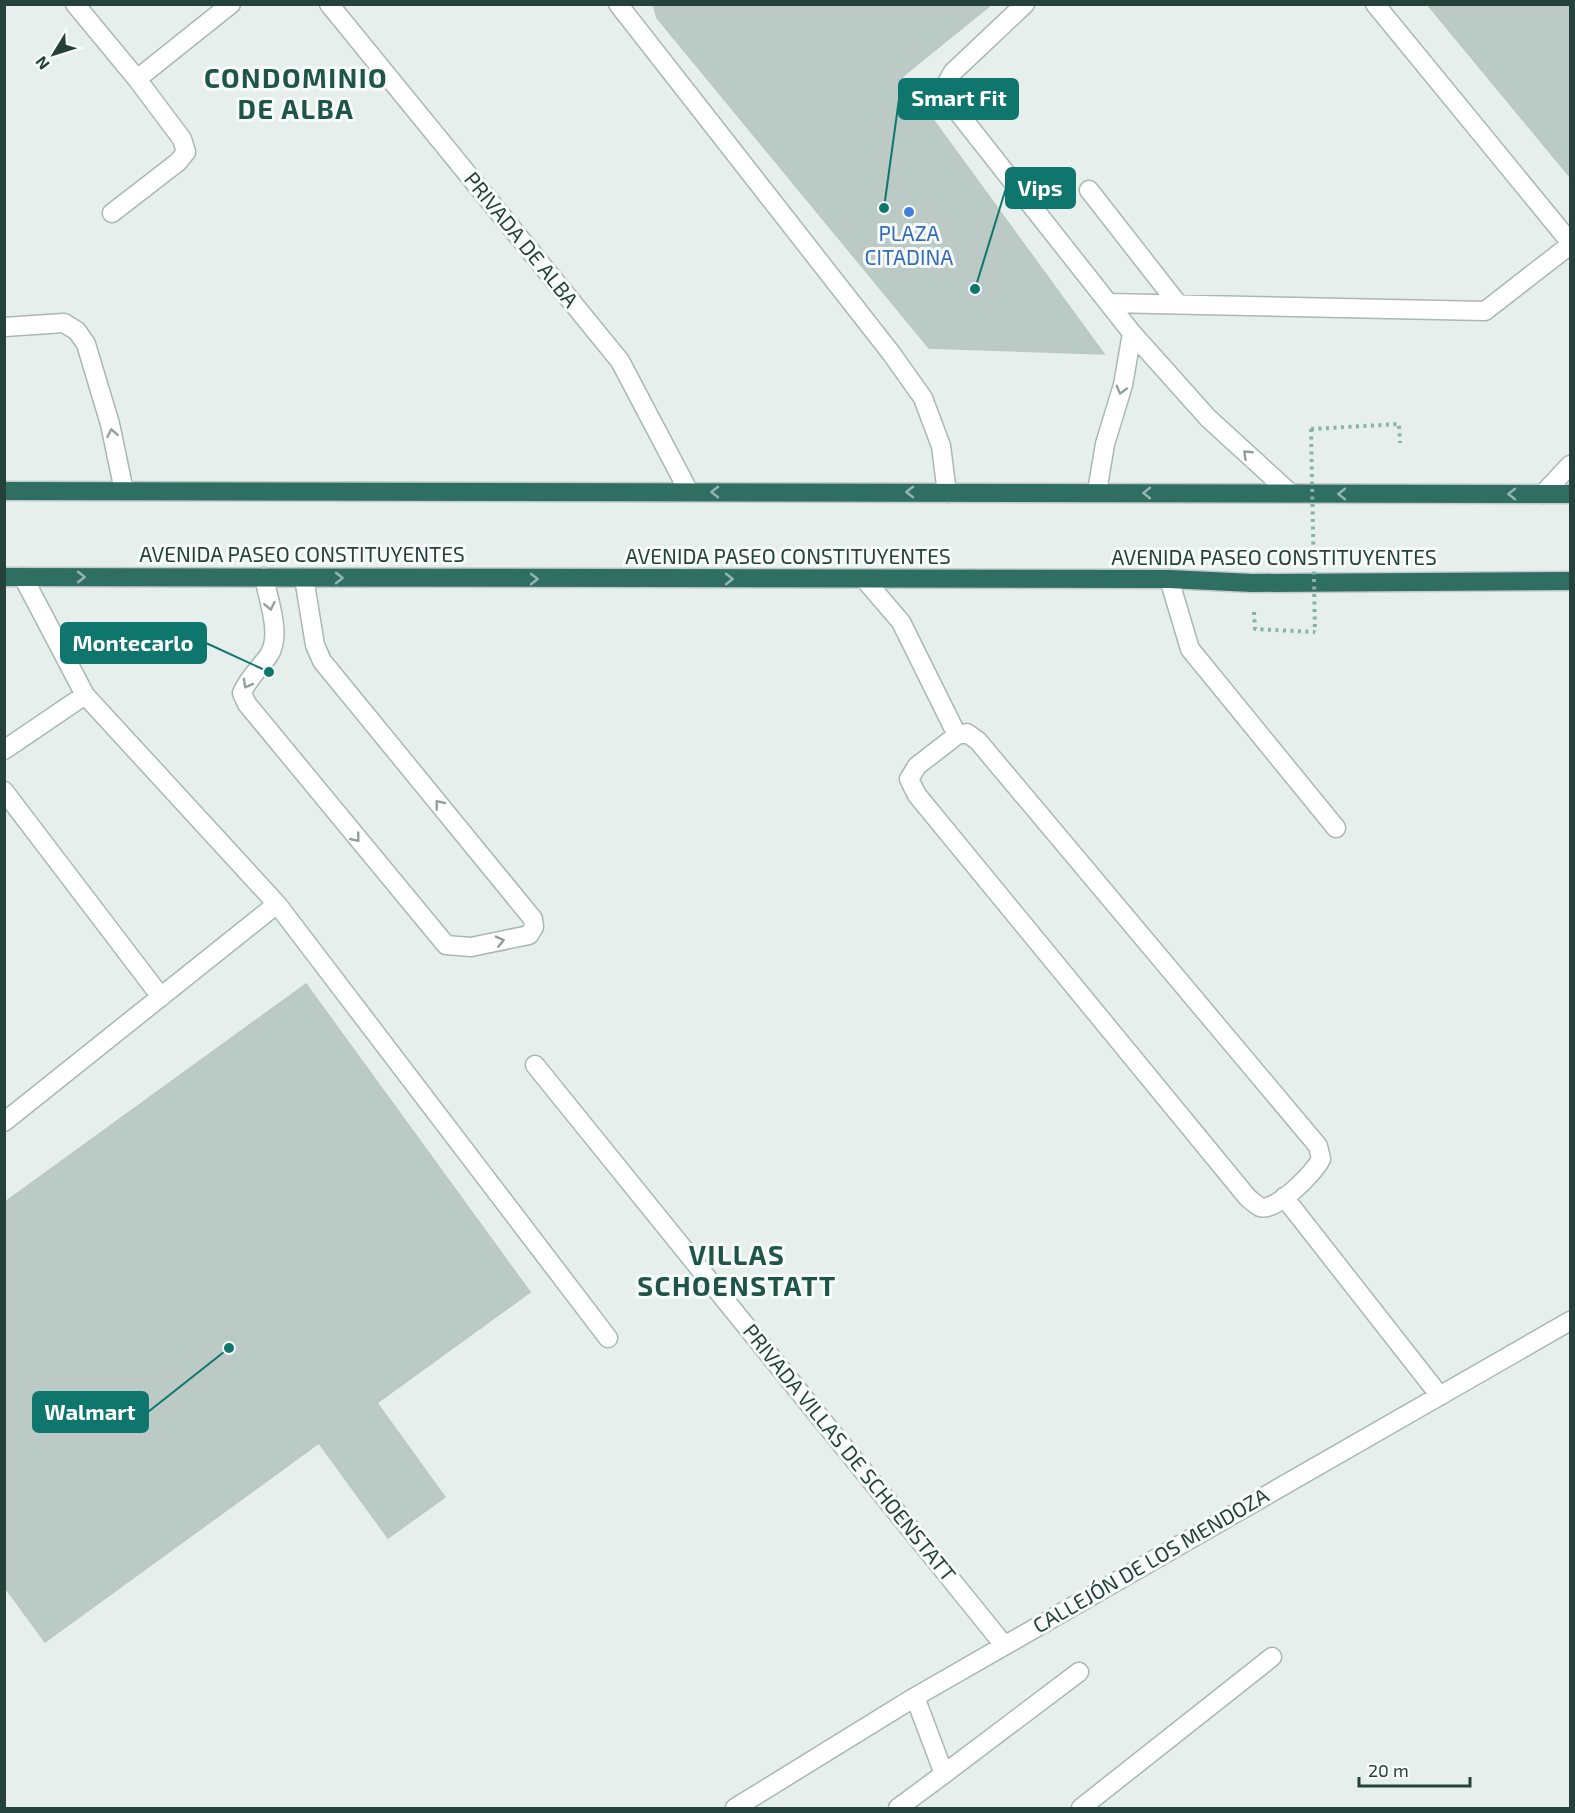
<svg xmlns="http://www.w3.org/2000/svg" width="1575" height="1813" font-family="'Exo 2',sans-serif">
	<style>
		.building { fill: #bbcac4; stroke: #b8c9c2; stroke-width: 1.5 }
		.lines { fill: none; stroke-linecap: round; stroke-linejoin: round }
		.minor-casing { stroke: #a8b8b2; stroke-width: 21 }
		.highway-casing { stroke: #c2cac8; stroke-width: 21 }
		.path { stroke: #86b3a5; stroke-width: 4; stroke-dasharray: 3 4.5; stroke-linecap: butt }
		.minor { stroke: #fff; stroke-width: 18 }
		.highway { stroke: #2f6f62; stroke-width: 18 }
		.path-bridge { stroke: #86b3a5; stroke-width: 4; stroke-dasharray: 3 4.5; stroke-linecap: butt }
		.oneway { stroke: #92a09c }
		.oneway2 { stroke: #93b5ae }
		.shop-dot { fill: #3f7fe0; stroke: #f7fbf9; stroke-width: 2 }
		.labels { text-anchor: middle; stroke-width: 6; stroke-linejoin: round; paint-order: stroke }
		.shop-label { font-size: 21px; fill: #366cbe; stroke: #f7fbf9 }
		.street-label { font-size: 21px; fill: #24423a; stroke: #f7fbf9 }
		.district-label { font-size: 27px; font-weight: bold; letter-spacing: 1.5px; fill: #1f5548; stroke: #f7fbf9 }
		.leader { fill: none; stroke: #0f766e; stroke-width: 2 }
		.callout-dot { fill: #0f766e; stroke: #f7fbf9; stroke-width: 2 }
		.callout { fill: #0f766e; stroke: #0f766e; stroke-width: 2 }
		.callout-label { font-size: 22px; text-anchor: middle; font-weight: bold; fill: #fff }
	</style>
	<rect width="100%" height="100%" fill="#e6efeb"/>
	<path class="building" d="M653,4h339l-90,73 202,277 -175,-6 -272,-330z
		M1427,4h143v173z
		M306,984l224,308 -153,111 68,94 -57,41 -69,-95 -274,199 -41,-56v-383z"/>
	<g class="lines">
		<defs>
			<path id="minor" d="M75,4l62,75 45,60 4,13 -8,10 -66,51
				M329,4l291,357 69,131
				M618,4l273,349 32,45 18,48 6,47
				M1025,4l-72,68 -8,14 4,15 183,232 76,85 82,75
				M1375,4l195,238
				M137,79l94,-75
				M1089,190l89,114
				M1108,303l377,8 85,-66
				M4,327l60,-4 13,8 9,13 24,80 14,67
				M1097,492l8,-48 18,-59 9,-52
				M1543,494l27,-29
				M264,577c4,22 18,58 5,78 -9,13 -21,23 -27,38l5,11 199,241 25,2 58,-12 5,-8 -1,-8 -211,-258 -7,-16 -11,-67
				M1169,579l21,70 146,179
				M865,580l36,42 56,113
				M967,733l11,8 340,405 3,13c-6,13 -46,54 -61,48 -4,-2 -9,-7 -12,-9l-331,-403 -8,-16 8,-13 40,-31z
				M4,750l81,-55 -62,-118
				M4,791l157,206
				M277,904l331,434
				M535,1065l469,580
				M4,1122l273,-218 -192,-209
				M1284,1197l156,199
				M915,1697l29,77 135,-102
				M735,1808l180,-111 655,-376
				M898,1808l46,-34
				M1081,1808l191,-151"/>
			<path id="highway" d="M4,491l1566,3
				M4,577l1165,2 83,4 318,-2"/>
		</defs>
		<use href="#minor" class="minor-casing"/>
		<use href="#highway" class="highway-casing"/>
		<path class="path" d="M1311,429l88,-5 1,19
			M1254,612l1,17 60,3"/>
		<use href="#minor" class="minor"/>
		<use href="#highway" class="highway"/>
		<path class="path-bridge" d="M1311,429l4,203"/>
	</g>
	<defs><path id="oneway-chevron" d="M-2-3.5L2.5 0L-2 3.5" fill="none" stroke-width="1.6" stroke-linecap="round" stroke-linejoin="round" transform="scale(1.5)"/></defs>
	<g class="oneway">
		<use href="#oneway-chevron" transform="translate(1121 390) rotate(105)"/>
		<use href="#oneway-chevron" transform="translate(112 433) rotate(-101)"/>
		<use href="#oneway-chevron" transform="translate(1247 454) rotate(-137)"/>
		<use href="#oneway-chevron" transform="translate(270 606) rotate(78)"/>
		<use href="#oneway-chevron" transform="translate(247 684) rotate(119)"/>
		<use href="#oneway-chevron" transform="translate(439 804) rotate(-129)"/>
		<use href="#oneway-chevron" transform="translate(356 838) rotate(51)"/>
		<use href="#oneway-chevron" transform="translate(500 941) rotate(-13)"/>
	</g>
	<g class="oneway2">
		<use href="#oneway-chevron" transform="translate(715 492) rotate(-180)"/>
		<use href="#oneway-chevron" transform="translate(910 492) rotate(-180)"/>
		<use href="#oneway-chevron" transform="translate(1147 493) rotate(-180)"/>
		<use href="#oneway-chevron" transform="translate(1342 494) rotate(-180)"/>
		<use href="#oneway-chevron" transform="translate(1512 494) rotate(-180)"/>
		<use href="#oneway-chevron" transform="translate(81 577)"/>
		<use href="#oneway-chevron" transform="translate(339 578)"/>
		<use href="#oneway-chevron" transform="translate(534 579)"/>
		<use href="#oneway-chevron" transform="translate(729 579)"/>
	</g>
	<circle class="shop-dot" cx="909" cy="212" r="6"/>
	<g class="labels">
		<g class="shop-label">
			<text x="909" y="241">PLAZA<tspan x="909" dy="24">CITADINA</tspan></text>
		</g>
		<g class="street-label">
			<text transform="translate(521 240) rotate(51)" y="7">PRIVADA DE ALBA</text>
			<text x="302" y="562">AVENIDA PASEO CONSTITUYENTES</text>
			<text x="788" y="564">AVENIDA PASEO CONSTITUYENTES</text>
			<text x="1274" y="565">AVENIDA PASEO CONSTITUYENTES</text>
			<text transform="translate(849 1453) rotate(51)" y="7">PRIVADA VILLAS DE SCHOENSTATT</text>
			<text transform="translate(1151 1561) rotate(-30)" y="7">CALLEJÓN DE LOS MENDOZA</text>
		</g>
		<g class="district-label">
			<text x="296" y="88">CONDOMINIO<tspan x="296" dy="31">DE ALBA</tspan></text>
			<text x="737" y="1265">VILLAS<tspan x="737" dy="31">SCHOENSTATT</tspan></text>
		</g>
	</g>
	<path class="leader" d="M884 208L899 99M975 289L1006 188M269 672L206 643M229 1348L148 1412"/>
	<g class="callout-dot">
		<circle cx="884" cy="208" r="6"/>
		<circle cx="975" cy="289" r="6"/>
		<circle cx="269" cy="672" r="6"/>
		<circle cx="229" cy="1348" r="6"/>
	</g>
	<g class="callout">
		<rect x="899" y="79" width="119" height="40" rx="6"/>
		<rect x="1006" y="168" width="69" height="40" rx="6"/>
		<rect x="61" y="623" width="145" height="40" rx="6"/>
		<rect x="33" y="1392" width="115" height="40" rx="6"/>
	</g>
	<g class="callout-label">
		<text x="959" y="106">Smart Fit</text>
		<text x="1040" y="196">Vips</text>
		<text x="133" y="651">Montecarlo</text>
		<text x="90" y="1420">Walmart</text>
	</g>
	<rect width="1575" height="1813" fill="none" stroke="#24423a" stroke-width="12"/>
	<g transform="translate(54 54) rotate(232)" stroke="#f7fbf9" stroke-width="4.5" paint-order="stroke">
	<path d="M0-4.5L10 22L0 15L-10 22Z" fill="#24423a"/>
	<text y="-9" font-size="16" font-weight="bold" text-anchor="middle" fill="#24423a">N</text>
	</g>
	<path d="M1359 1777v9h111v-9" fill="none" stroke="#24423a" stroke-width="3"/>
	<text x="1368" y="1777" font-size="18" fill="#24423a" stroke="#f7fbf9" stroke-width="4.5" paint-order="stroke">20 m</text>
</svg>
